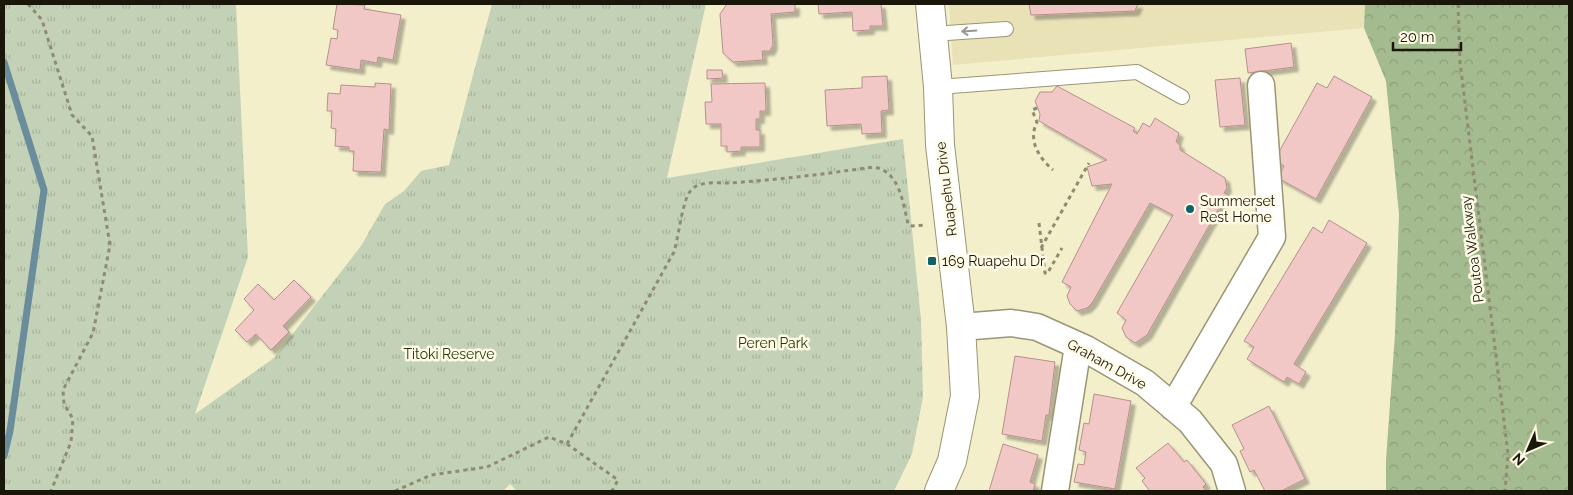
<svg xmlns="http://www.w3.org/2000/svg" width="1573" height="495" font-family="Raleway,sans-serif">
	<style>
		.built { fill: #e9e2b7 }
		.forest { fill: url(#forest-crowns) }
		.park { fill: url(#park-tufts) }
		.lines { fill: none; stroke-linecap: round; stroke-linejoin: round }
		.stream { stroke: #6a8c9b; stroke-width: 7 }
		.building { fill: #f1c8c6; stroke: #b6908e; filter: url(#shadow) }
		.service-casing { stroke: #9a9574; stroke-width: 16 }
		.minor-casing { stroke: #9a9574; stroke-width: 29 }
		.tertiary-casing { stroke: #9a9574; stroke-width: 30 }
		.path { stroke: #8f8b72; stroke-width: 3; stroke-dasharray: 4 4; stroke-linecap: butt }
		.service { stroke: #fff; stroke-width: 14 }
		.minor { stroke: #fff; stroke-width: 26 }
		.tertiary { stroke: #fff; stroke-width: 28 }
		.oneway { stroke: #989791 }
		.poi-dot { fill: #116266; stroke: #fffbe6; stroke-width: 2 }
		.labels { text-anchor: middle; stroke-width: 5; stroke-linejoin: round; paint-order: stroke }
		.street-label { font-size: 14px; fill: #19170a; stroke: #fffbe6 }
		.poi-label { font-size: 14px; fill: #19170a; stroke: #fffbe6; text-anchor: start }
		.park-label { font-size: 14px; fill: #253a0a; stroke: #fffbe6 }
	</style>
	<defs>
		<pattern id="forest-crowns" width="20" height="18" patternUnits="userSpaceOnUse" patternTransform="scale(1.25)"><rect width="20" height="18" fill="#a4ba8f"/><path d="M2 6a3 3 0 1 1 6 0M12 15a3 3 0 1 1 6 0" fill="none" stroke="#8d9f7a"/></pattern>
		<pattern id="park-tufts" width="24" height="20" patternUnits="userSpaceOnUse" patternTransform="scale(1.25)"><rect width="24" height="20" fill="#c3d2b6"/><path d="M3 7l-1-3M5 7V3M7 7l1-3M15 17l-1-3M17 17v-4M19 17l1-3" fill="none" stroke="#a7b49b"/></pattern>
		<filter id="shadow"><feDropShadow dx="4.5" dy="4.5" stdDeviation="1" flood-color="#0004"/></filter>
	</defs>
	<rect width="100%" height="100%" fill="#f4efcb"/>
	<path class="built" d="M949,4h416l-1,24 -411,37z"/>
	<path class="forest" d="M1365,4h204v487h-183v-31l9,-126 4,-120 -13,-133 -22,-53z"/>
	<path class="park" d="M4,4h232l12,253 -53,157 79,-56 87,-112 24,-42 19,-13 17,-20 28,-6 43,-161h214l-39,174 236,-39 18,181 2,77 -11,57 -18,37h-377l-7,-7 -7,7h-499z"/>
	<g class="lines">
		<path class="stream" d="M4,62l40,128 -34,241 -6,25"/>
	</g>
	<path class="building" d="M337,4l28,1 -1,4 37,6 -8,45 -15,-3 -1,6 -16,-3 -1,10 -34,-5 5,-27 6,1 1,-9 -5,-1z
		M727,4h68v8l-24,2 2,31 -3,6h-8l1,9 -30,2 -10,-9 -3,-39z
		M818,4h63l2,22h-13v4l-17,1 -1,-19 -33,2z
		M1029,4h109l-3,7 -104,4z
		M1291,43l3,24 -46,6 -3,-24z
		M707,70h15l1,8 -16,1z
		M887,76l2,34 -8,1 1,22 -20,1 -1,-10 -34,2 -2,-36 37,-2v-11z
		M1334,76l38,21 -56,102 -38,-21 6,-12 -10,-5 43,-78 10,5z
		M1240,78l5,47 -25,2 -5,-47z
		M375,83l16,1 -2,46 -5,-1 -3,43 -28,-1 1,-20h-5v-4l-14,-1 1,-17 -5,-1 1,-17h-5l1,-18 12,1 1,-9 34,2z
		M765,83l1,28h-6v8h-4v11h4v17h-19v4l-14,1v-6h-6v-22h-15l-1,-22h7l-1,-18z
		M1057,86l78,42 -2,3 4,3 6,-11 7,4 5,-9 24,15 -3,9 4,3v5l45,28 2,10 -3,5 3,1 -80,141 -12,8 -9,-6 -4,-9 4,-8 -9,-7 56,-98 -23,-12 -58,100 -5,5 -10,3 -7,-7 -3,-8 4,-9 -9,-5 50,-98 -20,2 -5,-19 20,-7 -68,-39 1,-7 -5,-13 5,-9h12z
		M1329,220l38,23 -73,121 12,8 -7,12 -12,-7 -3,5 -37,-23 7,-12 -10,-6 69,-114 9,6z
		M294,280l17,17 -28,29 6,6 -18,18 -15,-16 -9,8 -12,-12 19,-20 -10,-11 14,-15 16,16z
		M1015,356l40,6 -6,53h-3l-4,26 -40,-7z
		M1094,394l37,7 -16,88 -41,-7 4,-18 6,1 2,-13 -7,-2 5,-27 5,1z
		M1269,406l36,73 -24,12h-16l-11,-21 -4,2 -10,-21 4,-2 -12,-24z
		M1168,443l16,19 3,-2 19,24 -3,3 3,4h-56l-8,-10 3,-3 -9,-10z
		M1003,444l35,11 -8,27 5,2 -2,7h-44z"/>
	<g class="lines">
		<defs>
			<path id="service" d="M932,34l74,-5
				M938,87l199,-15 45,25"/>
			<path id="minor" d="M961,327l50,-4 26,4 49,22 59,34 45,38 34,43 8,27
				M1173,407l99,-170 -11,-152
				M1055,491l23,-145"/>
			<path id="tertiary" d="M930,4l8,83 2,58 21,182 4,69 -13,65 -13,30"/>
		</defs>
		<use href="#service" class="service-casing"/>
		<use href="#minor" class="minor-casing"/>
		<use href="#tertiary" class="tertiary-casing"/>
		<path class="path" d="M28,4l14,16 30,95 20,21 18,109 -17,88 -30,57 1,14 9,15 -2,23 -20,49
			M1458,4l2,58 48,392 -3,37
			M1037,108l-5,2 5,12c-9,18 1,35 16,48
			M1039,223l6,50 2,1 15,-26
			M1041,248l48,-85
			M567,444l107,-192c5,-17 8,-51 17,-62 8,-9 26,-7 37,-7 49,-3 97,-9 145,-16 26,3 30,35 35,57l4,2 13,-1
			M395,491l36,-16 56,-8 62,-30 18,7 51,36 -6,11"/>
		<use href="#service" class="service"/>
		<use href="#minor" class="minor"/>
		<use href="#tertiary" class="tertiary"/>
	</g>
	<defs><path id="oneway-shaft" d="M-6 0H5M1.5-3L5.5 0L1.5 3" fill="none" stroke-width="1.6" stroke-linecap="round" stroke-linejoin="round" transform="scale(1.25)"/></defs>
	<use class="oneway" href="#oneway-shaft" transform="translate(969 31) rotate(176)"/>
	<g class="poi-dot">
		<circle cx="1190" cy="209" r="5"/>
		<rect x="927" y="256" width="10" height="10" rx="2.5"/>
	</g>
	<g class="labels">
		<g class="street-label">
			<text transform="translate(946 189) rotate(-97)" y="5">Ruapehu Drive</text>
			<text transform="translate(1472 249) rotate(-97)" y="5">Poutoa Walkway</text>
			<text transform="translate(1107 364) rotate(29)" y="5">Graham Drive</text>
		</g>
		<g class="poi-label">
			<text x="1200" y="206">Summerset<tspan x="1200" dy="16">Rest Home</tspan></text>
			<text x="942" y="266">169 Ruapehu Dr</text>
		</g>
		<g class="park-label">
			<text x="773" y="348">Peren Park</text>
			<text x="449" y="359">Titoki Reserve</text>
		</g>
	</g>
	<rect width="1573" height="495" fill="none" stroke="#19170a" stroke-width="10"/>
	<g transform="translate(1528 450) rotate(225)" stroke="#fffbe6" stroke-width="4" paint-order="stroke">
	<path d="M0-4L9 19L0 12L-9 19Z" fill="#19170a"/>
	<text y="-8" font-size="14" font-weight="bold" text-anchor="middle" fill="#19170a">N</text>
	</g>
	<path d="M1393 42v8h68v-8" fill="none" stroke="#19170a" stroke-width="2.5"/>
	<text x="1400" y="42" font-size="15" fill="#19170a" stroke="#fffbe6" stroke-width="4" paint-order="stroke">20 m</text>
</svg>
